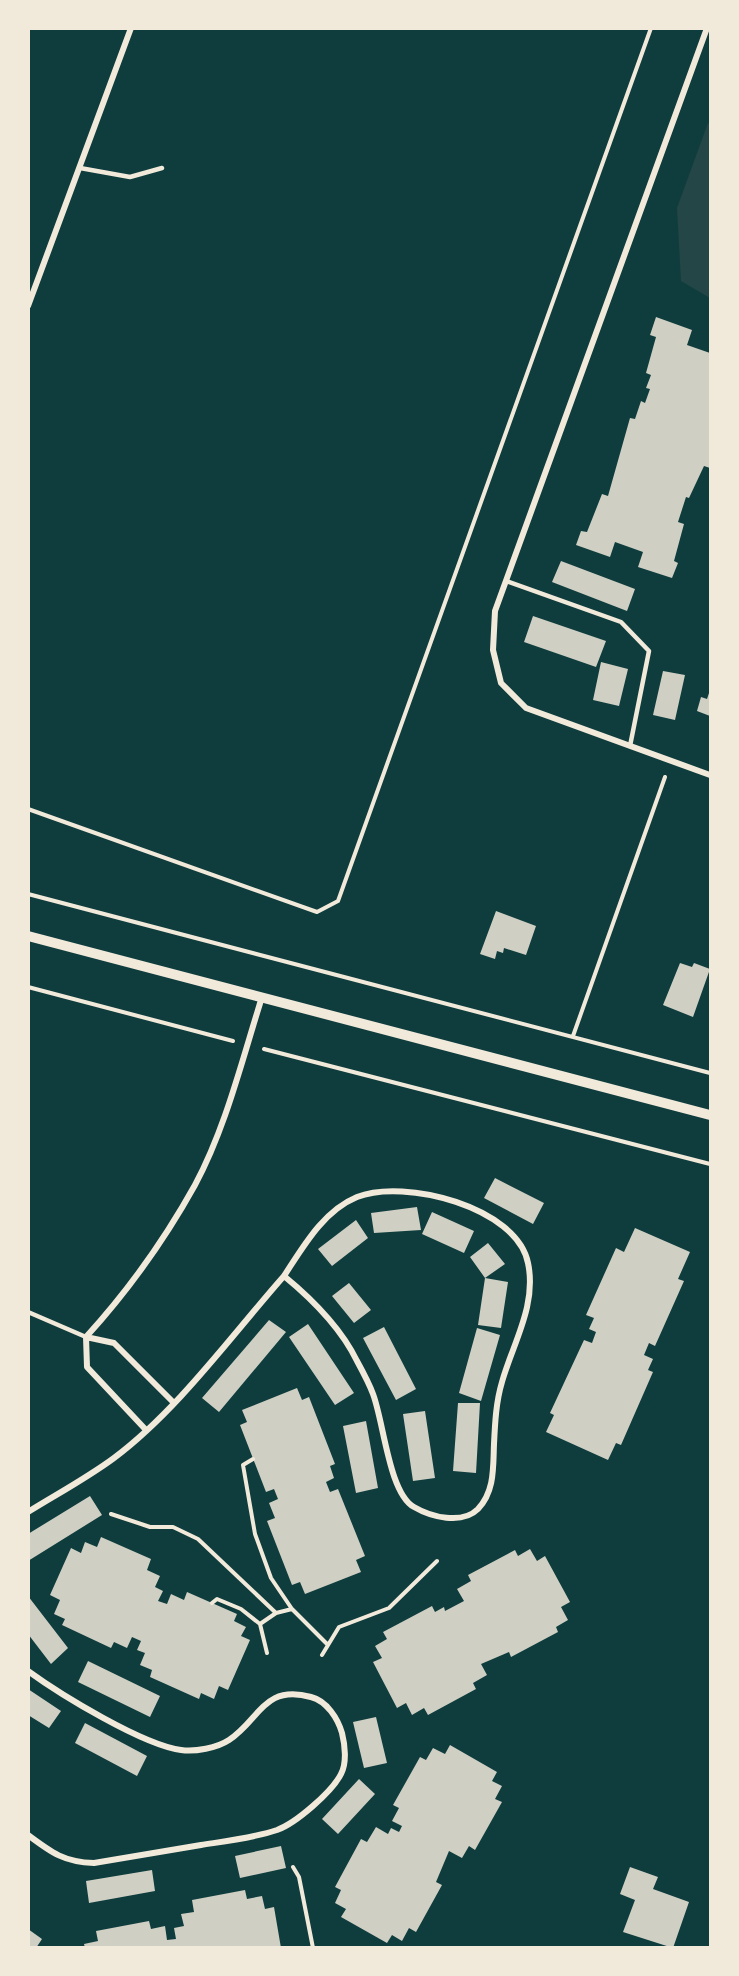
<svg xmlns="http://www.w3.org/2000/svg" width="739" height="1976" font-family="'Golos Text',sans-serif">
	<style>
		.green { fill: #244646 }
		.building { fill: #cfcfc3 }
		.lines { fill: none; stroke-linecap: round; stroke-linejoin: round }
		.path { stroke: #f1e9da; stroke-width: 4 }
		.service { stroke: #f1e9da; stroke-width: 4.5 }
		.minor { stroke: #f1e9da; stroke-width: 6 }
		.tertiary { stroke: #f1e9da; stroke-width: 10 }
	</style>
	<rect width="100%" height="100%" fill="#0f3d3e"/>
	<path class="green" d="M708,123l2,2v173l-29,-17 -4,-73z"/>
	<path class="building" d="M656,317l36,13 -5,15 23,8v115l-6,-2 -15,32 -3,-1 -8,25 6,2 -10,37 4,2 -6,15 -34,-11 5,-15 -28,-10 -5,15 -34,-12 5,-14 6,1 15,-38 6,2 22,-78 5,1 6,-18 4,2 5,-14 -4,-1 5,-13 -5,-2 10,-36 -6,-2z
		M561,561l74,28 -8,22 -75,-29z
		M533,616l73,25 -10,26 -72,-25z
		M601,662l27,7 -9,37 -26,-6z
		M663,671l22,4 -10,45 -22,-5z
		M710,690v26l-13,-5 4,-14 6,2z
		M496,911l40,15 -10,29 -22,-7 -1,5 -6,-2 -2,8 -15,-5z
		M680,963l12,4 2,-4 16,6 -17,48 -30,-12z
		M495,1178l49,25 -11,21 -49,-26z
		M417,1207l4,23 -47,3 -3,-20z
		M432,1212l42,19 -10,22 -42,-19z
		M356,1220l12,18 -36,28 -14,-17z
		M635,1228l55,24 -12,27 6,2 -29,65 -6,-3 -5,12 9,4 -5,11 5,2 -32,73 -5,-2 -8,17 -62,-28 8,-17 -4,-2 34,-73 8,3 4,-11 -7,-3 5,-11 -8,-3 30,-67 8,4z
		M488,1243l17,21 -20,14 -15,-21z
		M485,1278l23,4 -7,46 -23,-3z
		M349,1283l22,27 -17,13 -22,-27z
		M269,1320l17,12 -67,80 -17,-14z
		M308,1324l46,69 -19,12 -46,-68z
		M384,1327l32,62 -20,11 -33,-62z
		M477,1328l23,7 -19,66 -22,-8z
		M297,1388l5,12 7,-3 26,67 -5,2 4,12 -8,4 4,10 8,-3 27,67 -9,4 5,12 -56,22 -5,-12 -8,3 -25,-64 8,-3 -6,-15 9,-4 -4,-10 -8,3 -26,-67 7,-3 -5,-12z
		M458,1403h22l-4,70 -23,-2z
		M425,1411l10,67 -22,3 -10,-67z
		M366,1421l12,67 -22,5 -13,-67z
		M90,1496l12,19 -74,46v-27z
		M101,1537l50,22 -4,11 13,6 -5,11 8,4 -5,10 9,3 4,-10 13,6 3,-8 50,22 -3,7 12,6 -5,9 9,4 -22,50 -9,-4 -5,13 -13,-6 -2,6 -49,-22 2,-7 -12,-5 5,-12 -8,-3 4,-9 -9,-4 -5,11 -13,-6 -3,6 -49,-23 3,-6 -11,-5 6,-14 -10,-5 21,-47 10,5 4,-11 12,5z
		M530,1549l7,12 8,-5 25,46 -9,5 7,13 -12,7 2,5 -47,25 -2,-5 -28,12 6,11 -14,8 3,6 -48,26 -4,-7 -12,7 -6,-12 -9,5 -24,-46 9,-4 -7,-12 12,-7 -4,-7 49,-26 3,6 9,-5 1,4 19,-10 -7,-12 14,-8 -3,-6 47,-25 3,6z
		M28,1596l40,52 -17,16 -23,-30z
		M88,1661l72,35 -10,21 -72,-35z
		M28,1689l33,22 -12,17 -21,-13z
		M376,1717l11,46 -23,5 -11,-46z
		M85,1723l62,33 -10,20 -62,-33z
		M450,1745l47,27 -5,9 10,5 -7,13 7,3 -27,48 -6,-4 -7,12 -13,-7 -13,31 6,3 -26,47 -7,-4 -7,13 -10,-6 -5,8 -46,-26 5,-8 -11,-6 6,-13 -6,-3 26,-48 6,3 9,-15 12,7 3,-6 8,4 3,-6 -10,-5 7,-13 -6,-3 27,-48 6,3 7,-12 12,6z
		M359,1779l16,15 -37,40 -16,-15z
		M281,1846l5,22 -46,10 -5,-22z
		M630,1867l28,10 -5,12 36,13 -16,46 -50,-16 12,-32 -15,-6z
		M152,1870l3,21 -66,12 -3,-22z
		M245,1890l2,9 15,-3 3,13 9,-2 7,41h-196l-1,-4 14,-3 -2,-10 53,-10 2,8 14,-3 2,14 9,-1 -2,-11 10,-2 -3,-12 13,-2 -2,-12z
		M28,1929l14,10 -6,9h-8z"/>
	<g class="lines">
		<path class="path" d="M28,809l289,103 21,-11 313,-873
			M28,894l682,179
			M28,987l205,54
			M573,1036l92,-259
			M264,1049l446,115
			M253,1459l-10,6 12,69 16,44 21,31
			M111,1514l39,13h23l25,12 78,74 -16,11 7,29
			M212,1603l5,-4 24,10 19,15
			M276,1613l16,-4 36,36
			M322,1655l17,-28 50,-19 48,-47
			M293,1867l6,10 14,71"/>
		<path class="service" d="M80,168l50,9 32,-9
			M506,581l115,41 28,29 -19,95
			M28,1312l58,25"/>
		<path class="minor" d="M707,28l-212,583 -2,39 8,33 25,25 184,67
			M28,306l103,-278
			M86,1337c41,-45 79,-98 109,-152 31,-58 47,-125 67,-188
			M86,1337l1,30 59,63
			M86,1337l28,6 60,60
			M28,1512c29,-18 59,-34 86,-54 64,-48 117,-122 170,-182 28,23 57,52 73,85 6,11 12,22 16,33 11,29 16,99 41,113 17,10 48,18 64,2 17,-18 15,-42 16,-65 1,-21 2,-42 8,-62 11,-39 35,-77 26,-119 -11,-56 -124,-85 -171,-66 -34,14 -54,50 -73,79
			M28,1671c33,24 115,74 153,79 14,2 36,-2 48,-10 31,-20 34,-56 82,-43 16,4 27,22 31,36 3,12 5,30 -1,41 -9,18 -45,49 -64,56 -24,8 -50,11 -76,15 -35,6 -71,12 -107,18 -30,-1 -42,-10 -66,-28"/>
		<path class="tertiary" d="M28,936l682,179"/>
	</g>
	<rect width="739" height="1976" fill="none" stroke="#f1e9da" stroke-width="60"/>
</svg>
